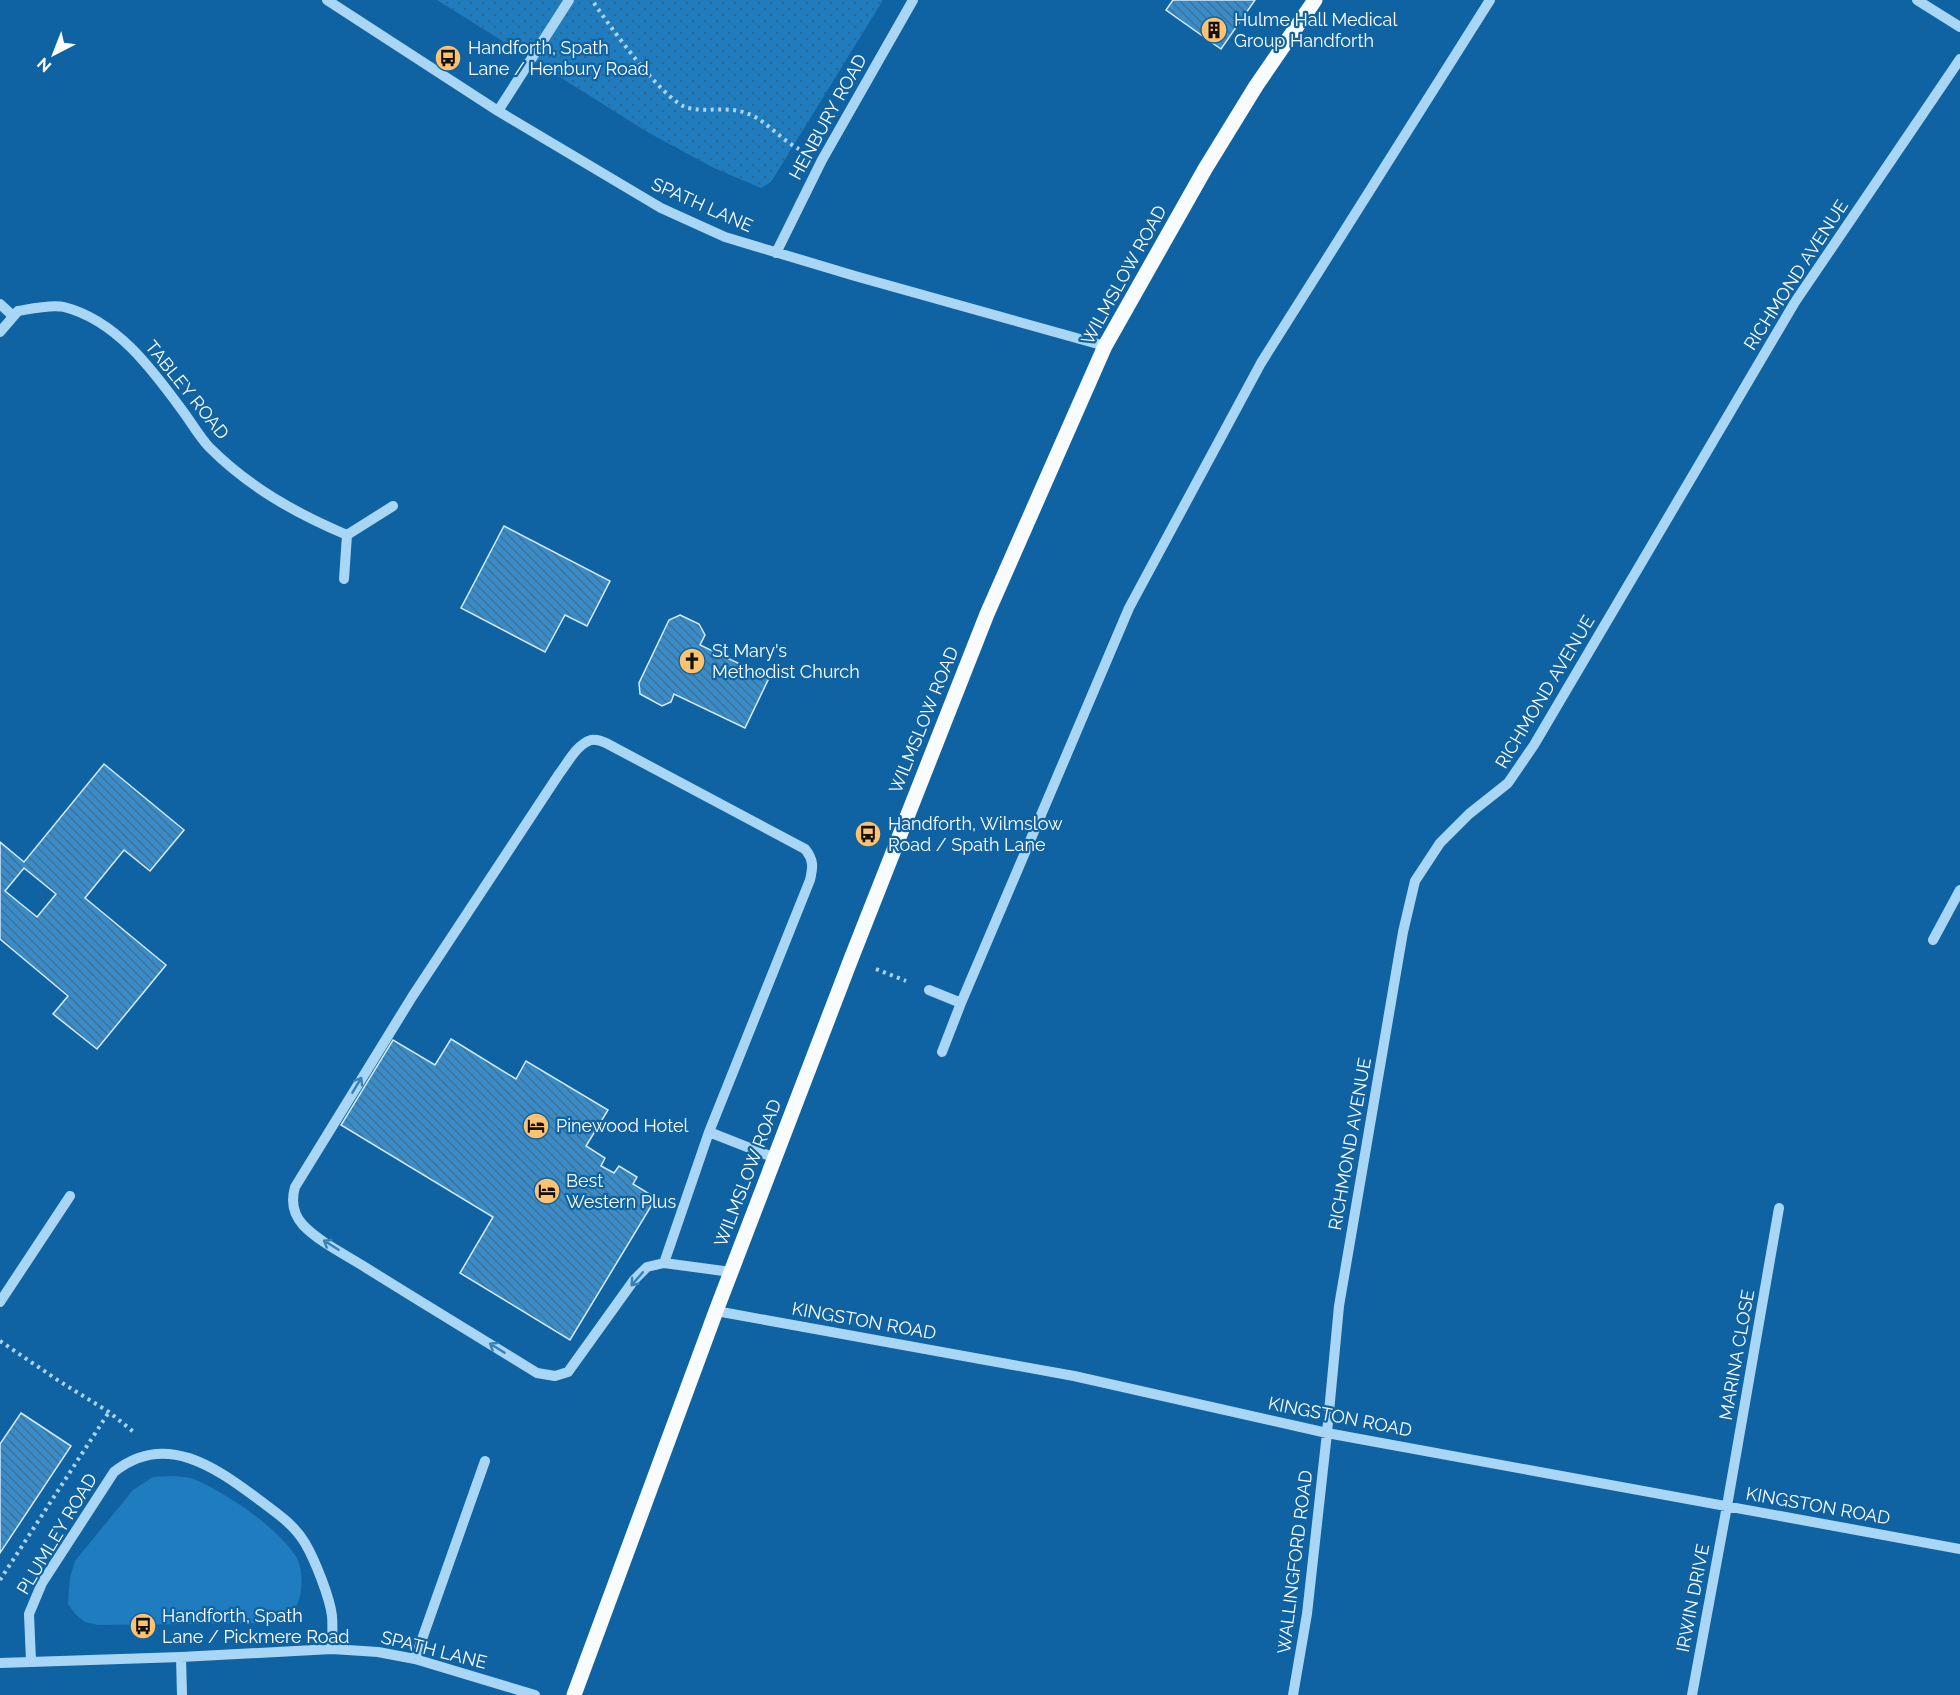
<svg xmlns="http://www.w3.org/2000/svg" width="1960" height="1695" font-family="Raleway,sans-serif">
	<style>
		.grass { fill: #1f7cbf }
		.park { fill: url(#park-dots) }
		.building { fill: url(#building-back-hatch); stroke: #d3ecfe; stroke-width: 1.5; fill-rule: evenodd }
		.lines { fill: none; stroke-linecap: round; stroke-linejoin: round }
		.path { stroke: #aad6f6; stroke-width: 4; stroke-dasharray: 3 4.5; stroke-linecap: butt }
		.minor { stroke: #aad6f6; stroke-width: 10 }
		.major { stroke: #f8fcff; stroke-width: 15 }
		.oneway { stroke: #3680b7 }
		.labels { text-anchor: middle; stroke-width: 4.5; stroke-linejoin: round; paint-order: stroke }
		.poi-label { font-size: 18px; fill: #fff; stroke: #1063a2; text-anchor: start }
		.street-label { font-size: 18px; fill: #fff; stroke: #1063a2 }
	</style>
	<defs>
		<pattern id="park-dots" width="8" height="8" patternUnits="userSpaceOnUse" patternTransform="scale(1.5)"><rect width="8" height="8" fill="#1f7cbf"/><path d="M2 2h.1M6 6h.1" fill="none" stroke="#33668b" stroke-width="1.8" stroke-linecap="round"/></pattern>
		<pattern id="building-back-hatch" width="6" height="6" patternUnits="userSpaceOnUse" patternTransform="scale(1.5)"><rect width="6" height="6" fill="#398cc8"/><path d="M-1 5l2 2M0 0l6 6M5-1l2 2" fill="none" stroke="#417296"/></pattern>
	</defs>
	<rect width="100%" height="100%" fill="#1063a2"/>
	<path class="grass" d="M174,1476c7,1 16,1 22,4 32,14 79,46 99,75 7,11 7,24 6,36 -2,15 -10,25 -23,32l-180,2 -13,-3 -10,-8 -7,-10 2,-27 5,-16 58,-71 20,-13z"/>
	<path class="park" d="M437,0h446l-112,182 -10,6 -47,-20 -65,-35z"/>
	<path class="building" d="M1173,0h82l-34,49 -55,-39z
		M504,526l106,55 -23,45 -22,-11 -20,37 -84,-44z
		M680,615l19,9 6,11 -5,10 69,33 -24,50 -71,-34 -3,8 -9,4 -22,-12 -1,-11 30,-63z
		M104,764l80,66 -34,41 -26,-21 -39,48 81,67 -69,84 -44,-35 15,-18 -68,-57v-97l24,20zM24,868l32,26 -19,23 -32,-26z
		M451,1039l65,40 10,-18 82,49 -22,36 19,12 -4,8 13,7 5,-7 18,11 -4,7 23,14 -86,142 -110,-67 33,-56 -152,-92 52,-85 42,25z
		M21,1413l50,33 -71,107v-109z"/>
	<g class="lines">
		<path class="path" d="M594,3c15,22 70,99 94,105 23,5 44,-4 67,9 16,9 28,24 44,32
			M876,969l30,12
			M0,1341l59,40 50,31 26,21
			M0,1580l109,-168"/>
		<path class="minor" d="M327,0l171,111 163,97 64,29 130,39 250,70
			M1917,0l43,27
			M498,111l71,-111
			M776,253l46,-93 91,-160
			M0,304l13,12
			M0,332l18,-21c12,-2 34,-7 46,-4 52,13 88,62 118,103 9,12 17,26 27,37 40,40 86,66 138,88
			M344,579l3,-44 46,-29
			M1933,940l27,-50
			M929,990l32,13
			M942,1052l19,-49 168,-395 132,-245 229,-363
			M664,1263l45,-131
			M731,1272l-67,-9 -17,4 -13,13 -66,92 -13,4 -18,-3c-57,-35 -113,-69 -169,-104 -20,-13 -49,-27 -65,-44 -10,-11 -12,-24 -8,-38l117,-190 147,-223c8,-10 18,-30 32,-34 5,-1 11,1 15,3l199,106c9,11 8,18 5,31l-101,252 66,26
			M0,1302l70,-106
			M716,1311l358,65 253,57 633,116
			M181,1657l1,38
			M415,1659l70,-198
			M31,1661l-2,-47 13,-31 72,-111c51,-41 101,-5 144,27 17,13 36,25 47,44 10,17 25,55 27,73 1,11 0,22 0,33
			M0,1663l181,-6 151,-8 46,3 37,7 120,36
			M1293,1695l14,-81 20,-181 12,-127 64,-374 12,-51 25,-38 29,-29 39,-31 26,-38 261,-443 165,-243
			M1692,1695l35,-189 52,-298"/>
		<path class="major" d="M574,1695l142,-384 135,-352 136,-345 118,-268 100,-177 51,-83 59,-86"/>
	</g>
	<defs><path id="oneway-shaft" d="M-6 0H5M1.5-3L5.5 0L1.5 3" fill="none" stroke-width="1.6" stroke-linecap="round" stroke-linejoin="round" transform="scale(1.5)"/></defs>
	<g class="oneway">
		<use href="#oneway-shaft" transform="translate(357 1085) rotate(-59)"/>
		<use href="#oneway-shaft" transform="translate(331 1245) rotate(-148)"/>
		<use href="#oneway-shaft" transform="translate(637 1279) rotate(131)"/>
		<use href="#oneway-shaft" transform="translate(497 1348) rotate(-148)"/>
	</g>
	<defs>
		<symbol id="building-disc" viewBox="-11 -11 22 22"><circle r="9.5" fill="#ffc26e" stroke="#1063a2"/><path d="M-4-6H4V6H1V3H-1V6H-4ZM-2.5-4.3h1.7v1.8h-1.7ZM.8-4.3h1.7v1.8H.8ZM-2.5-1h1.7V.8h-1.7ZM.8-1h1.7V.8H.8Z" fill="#111"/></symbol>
		<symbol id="bus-disc" viewBox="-11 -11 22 22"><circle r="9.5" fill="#ffc26e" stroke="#1063a2"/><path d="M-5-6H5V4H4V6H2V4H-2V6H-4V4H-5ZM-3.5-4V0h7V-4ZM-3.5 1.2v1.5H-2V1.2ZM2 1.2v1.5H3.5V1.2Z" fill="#111"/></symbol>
		<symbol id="church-disc" viewBox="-11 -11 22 22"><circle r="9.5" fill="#ffc26e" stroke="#1063a2"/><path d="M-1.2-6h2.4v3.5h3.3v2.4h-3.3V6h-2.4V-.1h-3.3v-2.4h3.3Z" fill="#111"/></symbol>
		<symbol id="hotel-disc" viewBox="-11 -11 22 22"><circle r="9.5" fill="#ffc26e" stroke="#1063a2"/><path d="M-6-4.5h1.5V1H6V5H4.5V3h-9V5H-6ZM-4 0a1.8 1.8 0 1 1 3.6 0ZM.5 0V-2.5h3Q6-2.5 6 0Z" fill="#111"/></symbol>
	</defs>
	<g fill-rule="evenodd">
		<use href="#building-disc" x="1199" y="15" width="30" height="30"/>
		<use href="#bus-disc" x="433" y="43" width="30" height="30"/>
		<use href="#church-disc" x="677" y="646" width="30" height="30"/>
		<use href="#bus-disc" x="853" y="819" width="30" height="30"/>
		<use href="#hotel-disc" x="521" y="1111" width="30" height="30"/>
		<use href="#hotel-disc" x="532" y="1176" width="30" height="30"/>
		<use href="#bus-disc" x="128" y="1611" width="30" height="30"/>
	</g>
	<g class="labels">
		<g class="poi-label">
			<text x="1234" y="26">Hulme Hall Medical<tspan x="1234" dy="21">Group Handforth</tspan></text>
			<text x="468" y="54">Handforth, Spath<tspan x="468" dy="21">Lane / Henbury Road</tspan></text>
			<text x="712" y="657">St Mary's<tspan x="712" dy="21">Methodist Church</tspan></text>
			<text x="888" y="830">Handforth, Wilmslow<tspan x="888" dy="21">Road / Spath Lane</tspan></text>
			<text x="556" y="1132">Pinewood Hotel</text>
			<text x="566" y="1187">Best<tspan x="566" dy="21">Western Plus</tspan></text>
			<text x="162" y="1622">Handforth, Spath<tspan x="162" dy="21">Lane / Pickmere Road</tspan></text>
		</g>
		<g class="street-label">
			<text transform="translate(828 117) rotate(-61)" y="6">HENBURY ROAD</text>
			<text transform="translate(702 205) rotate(24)" y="6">SPATH LANE</text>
			<text transform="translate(1124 275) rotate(-61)" y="6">WILMSLOW ROAD</text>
			<text transform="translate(1796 275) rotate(-57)" y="6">RICHMOND AVENUE</text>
			<text transform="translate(187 390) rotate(51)" y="6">TABLEY ROAD</text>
			<text transform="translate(1545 692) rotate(-59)" y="6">RICHMOND AVENUE</text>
			<text transform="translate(924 720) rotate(-68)" y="6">WILMSLOW ROAD</text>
			<text transform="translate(1350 1144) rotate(-80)" y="6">RICHMOND AVENUE</text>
			<text transform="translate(748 1173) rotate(-69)" y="6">WILMSLOW ROAD</text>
			<text transform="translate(864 1321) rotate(10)" y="6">KINGSTON ROAD</text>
			<text transform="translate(1737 1355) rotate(-80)" y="6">MARINA CLOSE</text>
			<text transform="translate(1340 1417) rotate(11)" y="6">KINGSTON ROAD</text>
			<text transform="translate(1818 1506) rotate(10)" y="6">KINGSTON ROAD</text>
			<text transform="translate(57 1534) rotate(-59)" y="6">PLUMLEY ROAD</text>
			<text transform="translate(1295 1562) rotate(-83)" y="6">WALLINGFORD ROAD</text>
			<text transform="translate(1693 1598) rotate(-79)" y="6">IRWIN DRIVE</text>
			<text transform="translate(434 1650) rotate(14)" y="6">SPATH LANE</text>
		</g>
	</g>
	<g transform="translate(54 54) rotate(222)" stroke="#1063a2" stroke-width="4.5" paint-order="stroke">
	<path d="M0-4.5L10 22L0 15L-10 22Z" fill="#ffffff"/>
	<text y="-9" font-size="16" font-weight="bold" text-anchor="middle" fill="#ffffff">N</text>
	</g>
</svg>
